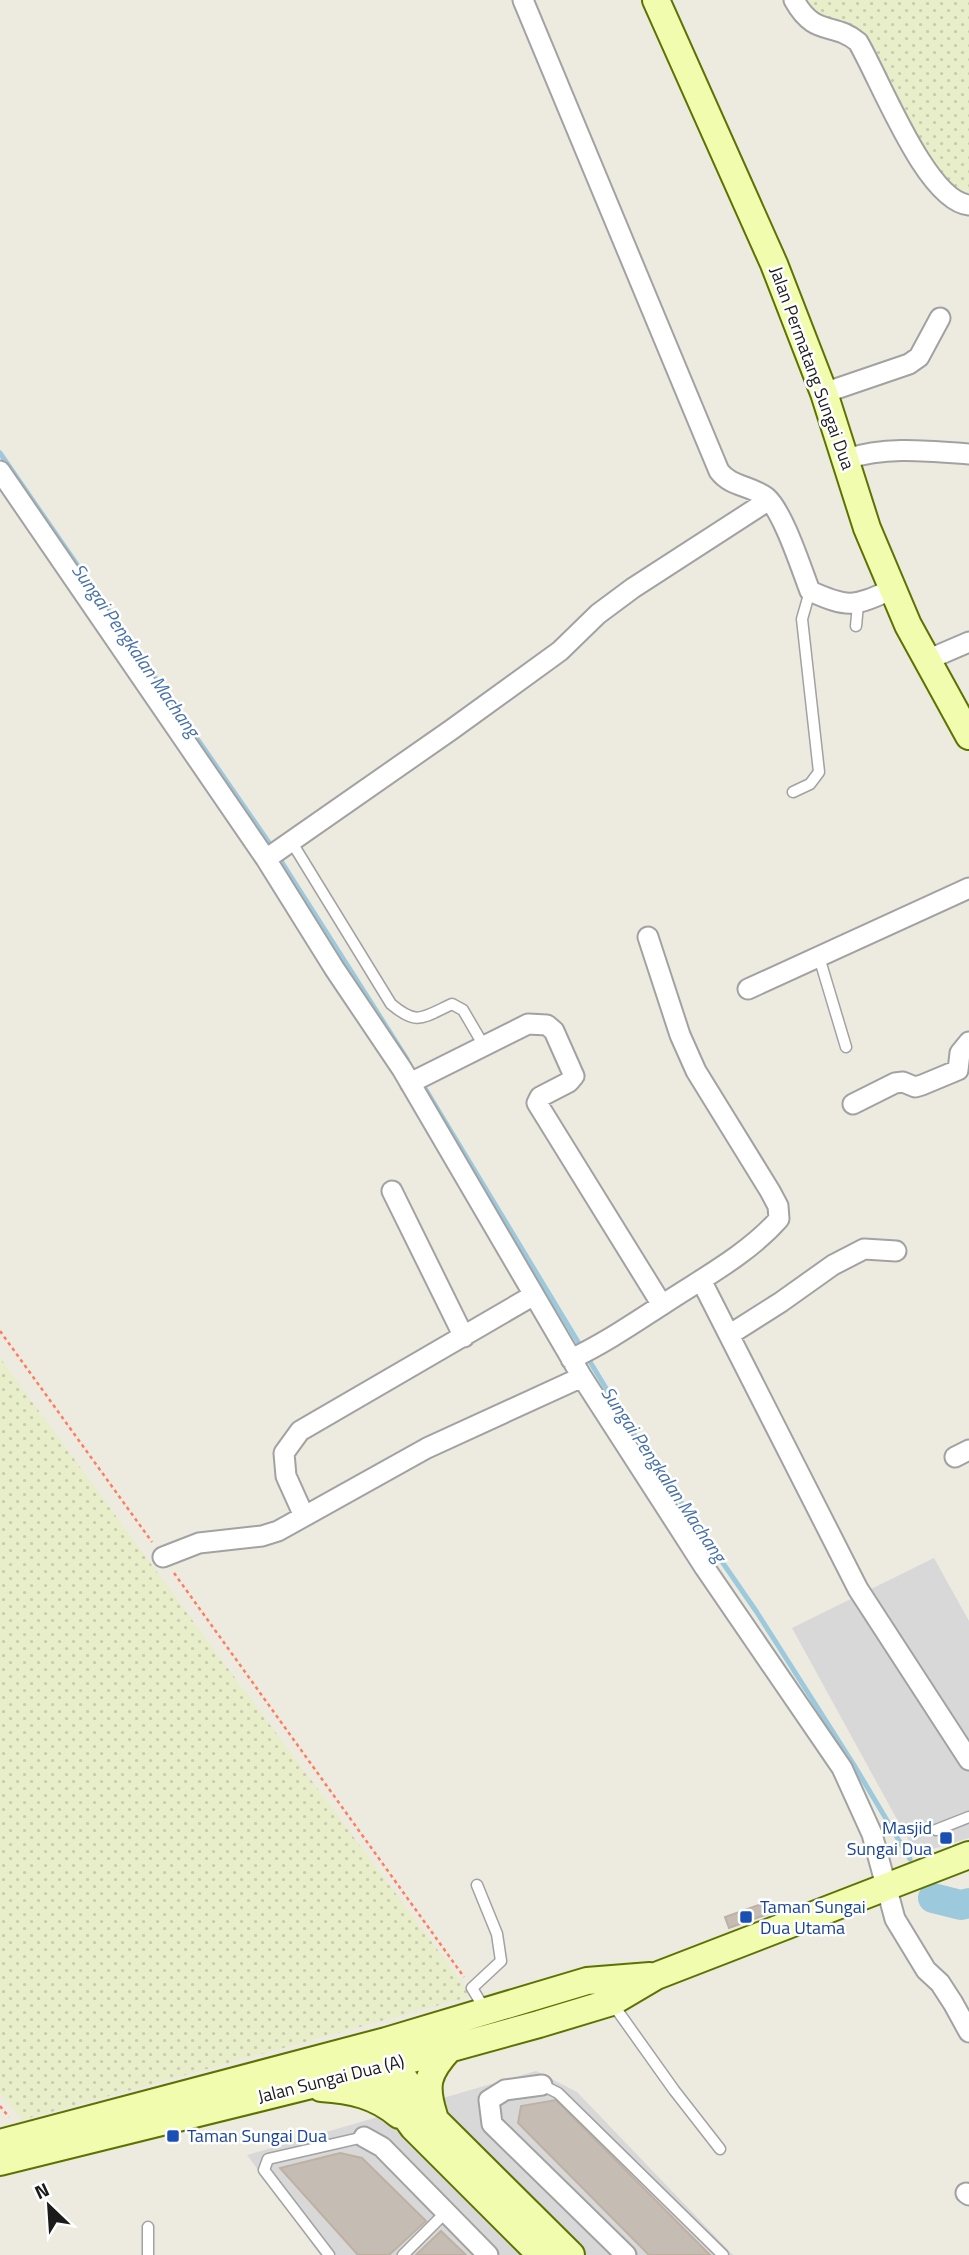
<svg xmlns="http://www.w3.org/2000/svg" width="969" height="2255" font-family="'Titillium Web',sans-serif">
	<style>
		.residential { fill: #d9d8d8 }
		.farmland { fill: url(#farmland-dots) }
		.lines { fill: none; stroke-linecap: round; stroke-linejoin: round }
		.stream { stroke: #9dc9dd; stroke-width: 5 }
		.river { stroke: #9dc9dd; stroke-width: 30 }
		.building { fill: #c5bcb3; stroke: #bfb1a2; stroke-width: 2 }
		.lane-casing { stroke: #a2a2a2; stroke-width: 13 }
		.street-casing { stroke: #a2a2a2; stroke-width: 23 }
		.secondary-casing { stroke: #5d7300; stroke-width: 30 }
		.path { stroke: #ff7d5f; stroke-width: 2.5; stroke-dasharray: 3.5 3.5; stroke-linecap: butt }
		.lane { stroke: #fff; stroke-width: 10 }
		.street { stroke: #fff; stroke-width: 19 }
		.secondary { stroke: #f1fcaf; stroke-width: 26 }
		.transit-dot { fill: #1a4fb4; stroke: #fff; stroke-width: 2.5 }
		.labels { text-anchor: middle; stroke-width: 5; stroke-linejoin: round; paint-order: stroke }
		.street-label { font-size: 18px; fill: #1b1b1b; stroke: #fff }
		.transit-label { font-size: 18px; fill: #164399; stroke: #fff; text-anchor: start }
		.water-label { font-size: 19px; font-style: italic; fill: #4570ad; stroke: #fff }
	</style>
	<defs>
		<pattern id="farmland-dots" width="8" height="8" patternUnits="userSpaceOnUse" patternTransform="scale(1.75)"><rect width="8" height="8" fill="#e8eec9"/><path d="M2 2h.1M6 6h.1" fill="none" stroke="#c6ccac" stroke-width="1.8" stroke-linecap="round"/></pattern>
	</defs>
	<rect width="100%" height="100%" fill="#edeae0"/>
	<path class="residential" d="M934,1558l35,63v217l-53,16 -124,-226z
		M536,2071l41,21 156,163h-413l-73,-100z"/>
	<path class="farmland" d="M798,0h171v198h-12l-34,-43 -57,-111 -52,-27z
		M0,1358l209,285 263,353 -450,124 -22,-26z"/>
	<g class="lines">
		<path class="stream" d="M0,453l272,394
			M281,861l126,198
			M423,1085l207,343 126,183 98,154 56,94"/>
		<path class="river" d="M933,1898l28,7 8,-2"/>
	</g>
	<path class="building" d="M764,1903l4,11 -39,14 -4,-11z
		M556,2100l154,155h-61l-131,-132 3,-17z
		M340,2153l22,5 64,63 -37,34h-31l-78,-87z
		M441,2231l25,24h-50z"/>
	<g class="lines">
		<defs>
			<path id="lane" d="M856,626l2,-21
				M793,792l17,-8 9,-12 -17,-153 8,-28
				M291,841l100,163c26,22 31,14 61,0l11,6 21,36
				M819,957l27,90
				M936,1830l33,-13
				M477,1885l20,49 4,27 -29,27 12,20
				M612,2003l62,87 46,59
				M542,2085l16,8 165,162
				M148,2227v28
				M329,2255l-65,-85 4,-11 96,-22
				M403,2255l42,-42"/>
			<path id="street" d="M523,0l196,471c12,16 31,14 47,26 17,14 35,71 44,94 40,18 44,15 83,-2
				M794,0c21,38 39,21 64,42 22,37 68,159 111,163
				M824,393l85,-29 10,-7 21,-39
				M847,459c39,-13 81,-8 122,-5
				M0,471l266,388 68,109 68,101 180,308 123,191 137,200 30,66 23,85 31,51 14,13 13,20 16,29
				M927,660l42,-18
				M266,859l185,-129 109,-79 38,-37 35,-26 136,-88
				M748,989l221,-101
				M410,1083l118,-59 19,1 7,6 20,45 -5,6 -29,15 -3,6 125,202
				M853,1104l42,-21 8,-1 12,5 7,-2 36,-15 2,-17 9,-11
				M392,1191l72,146
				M701,1280l157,309 111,171
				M729,1335l52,-33 52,-37 31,-16 32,2
				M571,1359c34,-16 63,-36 94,-56 38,-25 83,-49 114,-84l-1,-13 -8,-15 -74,-120 -16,-36 -32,-98
				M955,1457l14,-7
				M304,1516l-18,-40 -2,-23 16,-22 234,-136
				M163,1557l36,-14 63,-7 16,-5 149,-83 155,-71
				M542,2085l-37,5 -16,10 3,24 134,131
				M364,2137l18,10 106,108
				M966,2193l3,2"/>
			<path id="secondary" d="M656,0l118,264 50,129 43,135 41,97 61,111
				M389,2049l4,15 43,57 135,134
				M368,2054l4,16 41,57 128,128
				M321,2088c30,2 55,7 78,27
				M434,2116c-10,-31 -7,-43 15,-67
				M0,2143l386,-102 201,-60 63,-5
				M0,2162l372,-92 167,-46 73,-22 44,-26 313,-121"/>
		</defs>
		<use href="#lane" class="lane-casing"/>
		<use href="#street" class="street-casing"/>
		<use href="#secondary" class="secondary-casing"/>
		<path class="path" d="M0,1331l152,211
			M174,1573l290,404
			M0,2106l9,11"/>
		<use href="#lane" class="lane"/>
		<use href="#street" class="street"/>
		<use href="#secondary" class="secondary"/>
	</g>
	<g class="transit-dot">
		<rect x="939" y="1831" width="14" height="14" rx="3.5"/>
		<rect x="739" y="1910" width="14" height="14" rx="3.5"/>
		<rect x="166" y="2129" width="14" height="14" rx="3.5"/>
	</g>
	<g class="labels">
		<g class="street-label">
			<text transform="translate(812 368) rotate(70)" y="6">Jalan Permatang Sungai Dua</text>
			<text transform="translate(331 2079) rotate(-14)" y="6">Jalan Sungai Dua (A)</text>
		</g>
		<g class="transit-label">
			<text x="932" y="1834" text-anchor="end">Masjid<tspan x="932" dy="21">Sungai Dua</tspan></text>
			<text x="760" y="1913">Taman Sungai<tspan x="760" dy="21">Dua Utama</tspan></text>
			<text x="187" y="2142">Taman Sungai Dua</text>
		</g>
		<g class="water-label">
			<text transform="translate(136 650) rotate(55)" y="7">Sungai Pengkalan Machang</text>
			<text transform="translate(664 1474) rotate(56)" y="7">Sungai Pengkalan Machang</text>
		</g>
	</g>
	<g transform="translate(49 2206) rotate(335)" stroke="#ffffff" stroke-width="5" paint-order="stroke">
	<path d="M0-5L12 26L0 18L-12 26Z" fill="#1b1b1b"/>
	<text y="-10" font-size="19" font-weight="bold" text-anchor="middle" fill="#1b1b1b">N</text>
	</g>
</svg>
